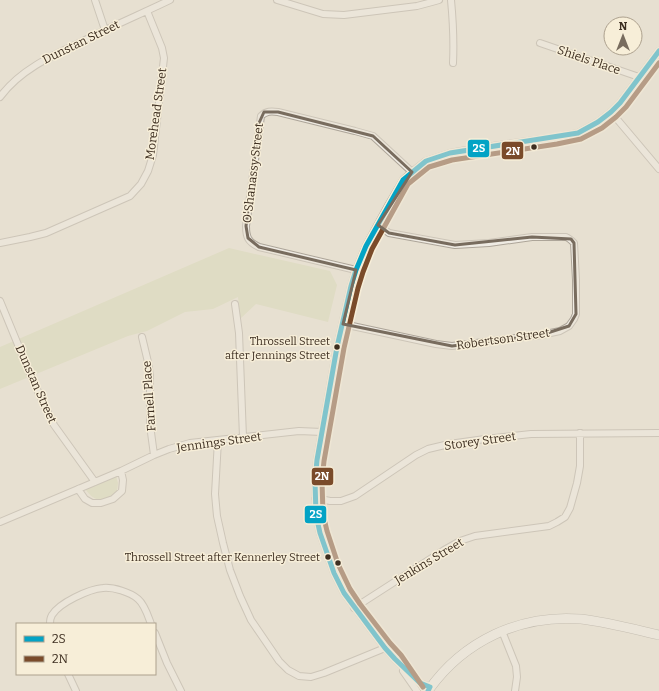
<svg xmlns="http://www.w3.org/2000/svg" width="659" height="691" font-family="Bitter,serif">
	<style>
		.green { fill: #d6d7b3 }
		.lines { fill: none; stroke-linecap: round; stroke-linejoin: round }
		.street-casing { stroke: #ada599; stroke-width: 8 }
		.secondary-casing { stroke: #9c958a; stroke-width: 10 }
		.street { stroke: #efebe3; stroke-width: 6 }
		.secondary { stroke: #efebe3; stroke-width: 9 }
		.bus-1-casing { stroke: #f7eed8; stroke-width: 8 }
		.bus-2-casing { stroke: #f7eed8; stroke-width: 8 }
		.bus-1 { stroke: #03a3c5; stroke-width: 5 }
		.bus-2 { stroke: #7a4b2a; stroke-width: 5 }
		.marked { fill: none; stroke: #786c5e; stroke-width: 3; stroke-linejoin: round }
		.bus-dot { fill: #3d2e20; stroke: #f7eed8; stroke-width: 1.5 }
		.labels { text-anchor: middle; stroke-width: 3; stroke-linejoin: round; paint-order: stroke }
		.bus-label { font-size: 11px; fill: #3d2e20; stroke: #f7eed8; text-anchor: end }
		.street-label { font-size: 12px; fill: #3d2e20; stroke: #f7eed8 }
		.line-badge { stroke: #f7eed8; stroke-width: 1.5 }
		.badge-label { font-size: 11px; text-anchor: middle; font-weight: bold; fill: #fff }
	</style>
	<rect width="100%" height="100%" fill="#e7e0d1"/>
	<path class="green" d="M229,248l101,23 7,14 -9,37 -72,-18 -16,15 -2,-22 -25,12 -28,3 -38,19 -19,5 -128,53v-42z
		M116,476l2,7 -1,8c-12,11 -21,13 -32,-2z"/>
	<g class="lines">
		<defs>
			<path id="street" d="M95,0l10,30
				M277,0l46,14 21,1 73,-9 15,-4 7,-2
				M451,0c2,21 3,42 2,63
				M540,43l99,34
				M0,97c20,-27 51,-41 81,-55 29,-15 60,-28 89,-42
				M611,112l48,57
				M0,243l30,-6 16,-4 84,-37 11,-12 7,-13 5,-16 11,-97 -2,-10 -15,-37
				M356,270l-97,-23c-11,-5 -13,-10 -13,-21l15,-110c5,-5 10,-5 17,-4l77,19 18,5 39,36
				M0,301l33,80 21,44 41,57
				M235,304l4,29 4,104
				M343,324l93,20 16,2 89,-11 19,-4 9,-5 5,-7 2,-5v-34l-2,-37c-3,-3 -5,-5 -8,-6h-34l-43,6 -34,2 -66,-12 -11,-8
				M142,337l6,25 2,14v49l4,30
				M218,440l-3,54 2,22 6,27 7,27 10,26 11,24 28,41 9,9 11,6 12,1 13,-4 61,-25
				M78,489l7,10 7,4h9l12,-4 9,-8 1,-11 -2,-9
				M315,498l15,3h11l14,-5 61,-41 12,-6 21,-5 36,-5 46,-5 128,-1
				M0,522l121,-51 33,-16 15,-6 21,-6 109,-12 23,1
				M354,608l90,-58 16,-9 15,-5 74,-10 8,-4 8,-5 5,-9 7,-25 3,-17v-33
				M50,624c0,-3 0,-6 2,-9 7,-12 37,-26 51,-27 10,-1 27,4 35,11 7,6 10,17 13,25
				M502,631l14,35 1,11 -2,14
				M155,633l12,30 14,28
				M403,671l14,20
				M68,674l8,17
				M430,687l-10,-4 -25,-24 -10,-11 -41,-55 -10,-20 -14,-40 -4,-18 -1,-34 2,-21 20,-113 14,-61 5,-16 10,-24 23,-42 14,-24 9,-8 14,-11 24,-8 22,-4 84,-12 22,-4 20,-11 13,-10 9,-9 39,-52"/>
			<path id="secondary" d="M428,691c35,-50 92,-77 153,-72 26,3 52,10 78,16"/>
		</defs>
		<use href="#street" class="street-casing"/>
		<use href="#secondary" class="secondary-casing"/>
		<use href="#street" class="street"/>
		<use href="#secondary" class="secondary"/>
		<defs>
			<path id="bus-1" d="M428,691l2,-4 -10,-4 -25,-24 -10,-11 -41,-55 -10,-20 -14,-40 -4,-18 -1,-34 2,-21 20,-113 14,-61 5,-16 10,-24 37,-66 23,-19 24,-8 128,-20 20,-11 13,-10 9,-9 39,-52"/>
			<path id="bus-2" d="M423,687l-22,-32 -11,-12 -30,-39 -10,-15 -12,-25 -11,-33 -4,-17 -1,-33 2,-20 20,-113 14,-60 5,-16 9,-23 36,-65 21,-17 23,-7 105,-16 24,-5 21,-11 14,-11 10,-10 33,-44"/>
		</defs>
		<use href="#bus-1" class="bus-1-casing"/>
		<use href="#bus-2" class="bus-2-casing"/>
		<use href="#bus-1" class="bus-1"/>
		<use href="#bus-2" class="bus-2"/>
	</g>
	<path d="M0 0H659V691H0ZM264,112h14l95,24 39,36 -34,53 11,8 66,12 77,-8 39,2 3,4 2,71 -7,12 -28,9 -89,11 -109,-22 13,-54 -97,-23 -11,-9 -2,-12 13,-103z" fill="#e7e0d1" fill-opacity=".55" fill-rule="evenodd"/>
	<path class="marked" d="M264,112h14l95,24 39,36 -34,53 11,8 66,12 77,-8 39,2 3,4 2,71 -7,12 -28,9 -89,11 -109,-22 13,-54 -97,-23 -11,-9 -2,-12 13,-103z"/>
	<g class="bus-dot">
		<circle cx="534" cy="147" r="3.5"/>
		<circle cx="337" cy="347" r="3.5"/>
		<circle cx="328" cy="557" r="3.5"/>
		<circle cx="338" cy="563" r="3.5"/>
	</g>
	<g class="labels">
		<g class="bus-label">
			<text x="330" y="345">Throssell Street<tspan x="330" dy="14">after Jennings Street</tspan></text>
			<text x="320" y="561">Throssell Street after Kennerley Street</text>
		</g>
		<g class="street-label">
			<text transform="translate(81 42) rotate(-26)" y="4">Dunstan Street</text>
			<text transform="translate(589 60) rotate(19)" y="4">Shiels Place</text>
			<text transform="translate(156 114) rotate(-82)" y="4">Morehead Street</text>
			<text transform="translate(253 173) rotate(-83)" y="4">O'Shanassy Street</text>
			<text transform="translate(503 339) rotate(-8)" y="4">Robertson Street</text>
			<text transform="translate(36 384) rotate(66)" y="4">Dunstan Street</text>
			<text transform="translate(149 396) rotate(-94)" y="4">Farnell Place</text>
			<text transform="translate(480 441) rotate(-8)" y="4">Storey Street</text>
			<text transform="translate(219 442) rotate(-8)" y="4">Jennings Street</text>
			<text transform="translate(429 561) rotate(-31)" y="4">Jenkins Street</text>
		</g>
	</g>
	<g class="line-badge">
		<rect x="467" y="139" width="23" height="19" rx="4" fill="#03a3c5"/>
		<rect x="501" y="141" width="23" height="19" rx="4" fill="#7a4b2a"/>
		<rect x="311" y="467" width="23" height="19" rx="4" fill="#7a4b2a"/>
		<rect x="304" y="505" width="23" height="19" rx="4" fill="#03a3c5"/>
	</g>
	<g class="badge-label">
		<text x="479" y="152">2S</text>
		<text x="513" y="155">2N</text>
		<text x="322" y="480">2N</text>
		<text x="316" y="518">2S</text>
	</g>
	<rect x="16" y="623" width="140" height="52" fill="#f7eed8" stroke="#ada18e"/>
	<rect x="24" y="636" width="20" height="6" fill="#03a3c5" stroke="#ada18e"/>
	<text x="52" y="643" font-size="12" fill="#3d2e20">2S</text>
	<rect x="24" y="656" width="20" height="6" fill="#7a4b2a" stroke="#ada18e"/>
	<text x="52" y="663" font-size="12" fill="#3d2e20">2N</text>
	<g transform="translate(623 36)"><circle r="19" fill="#f7eed8" stroke="#ada18e"/>
	<path d="M0-3L7 15L0 10L-7 15Z" fill="#786c5e"/>
	<text y="-6" font-size="11" font-weight="bold" text-anchor="middle" fill="#3d2e20">N</text>
	</g>
</svg>
